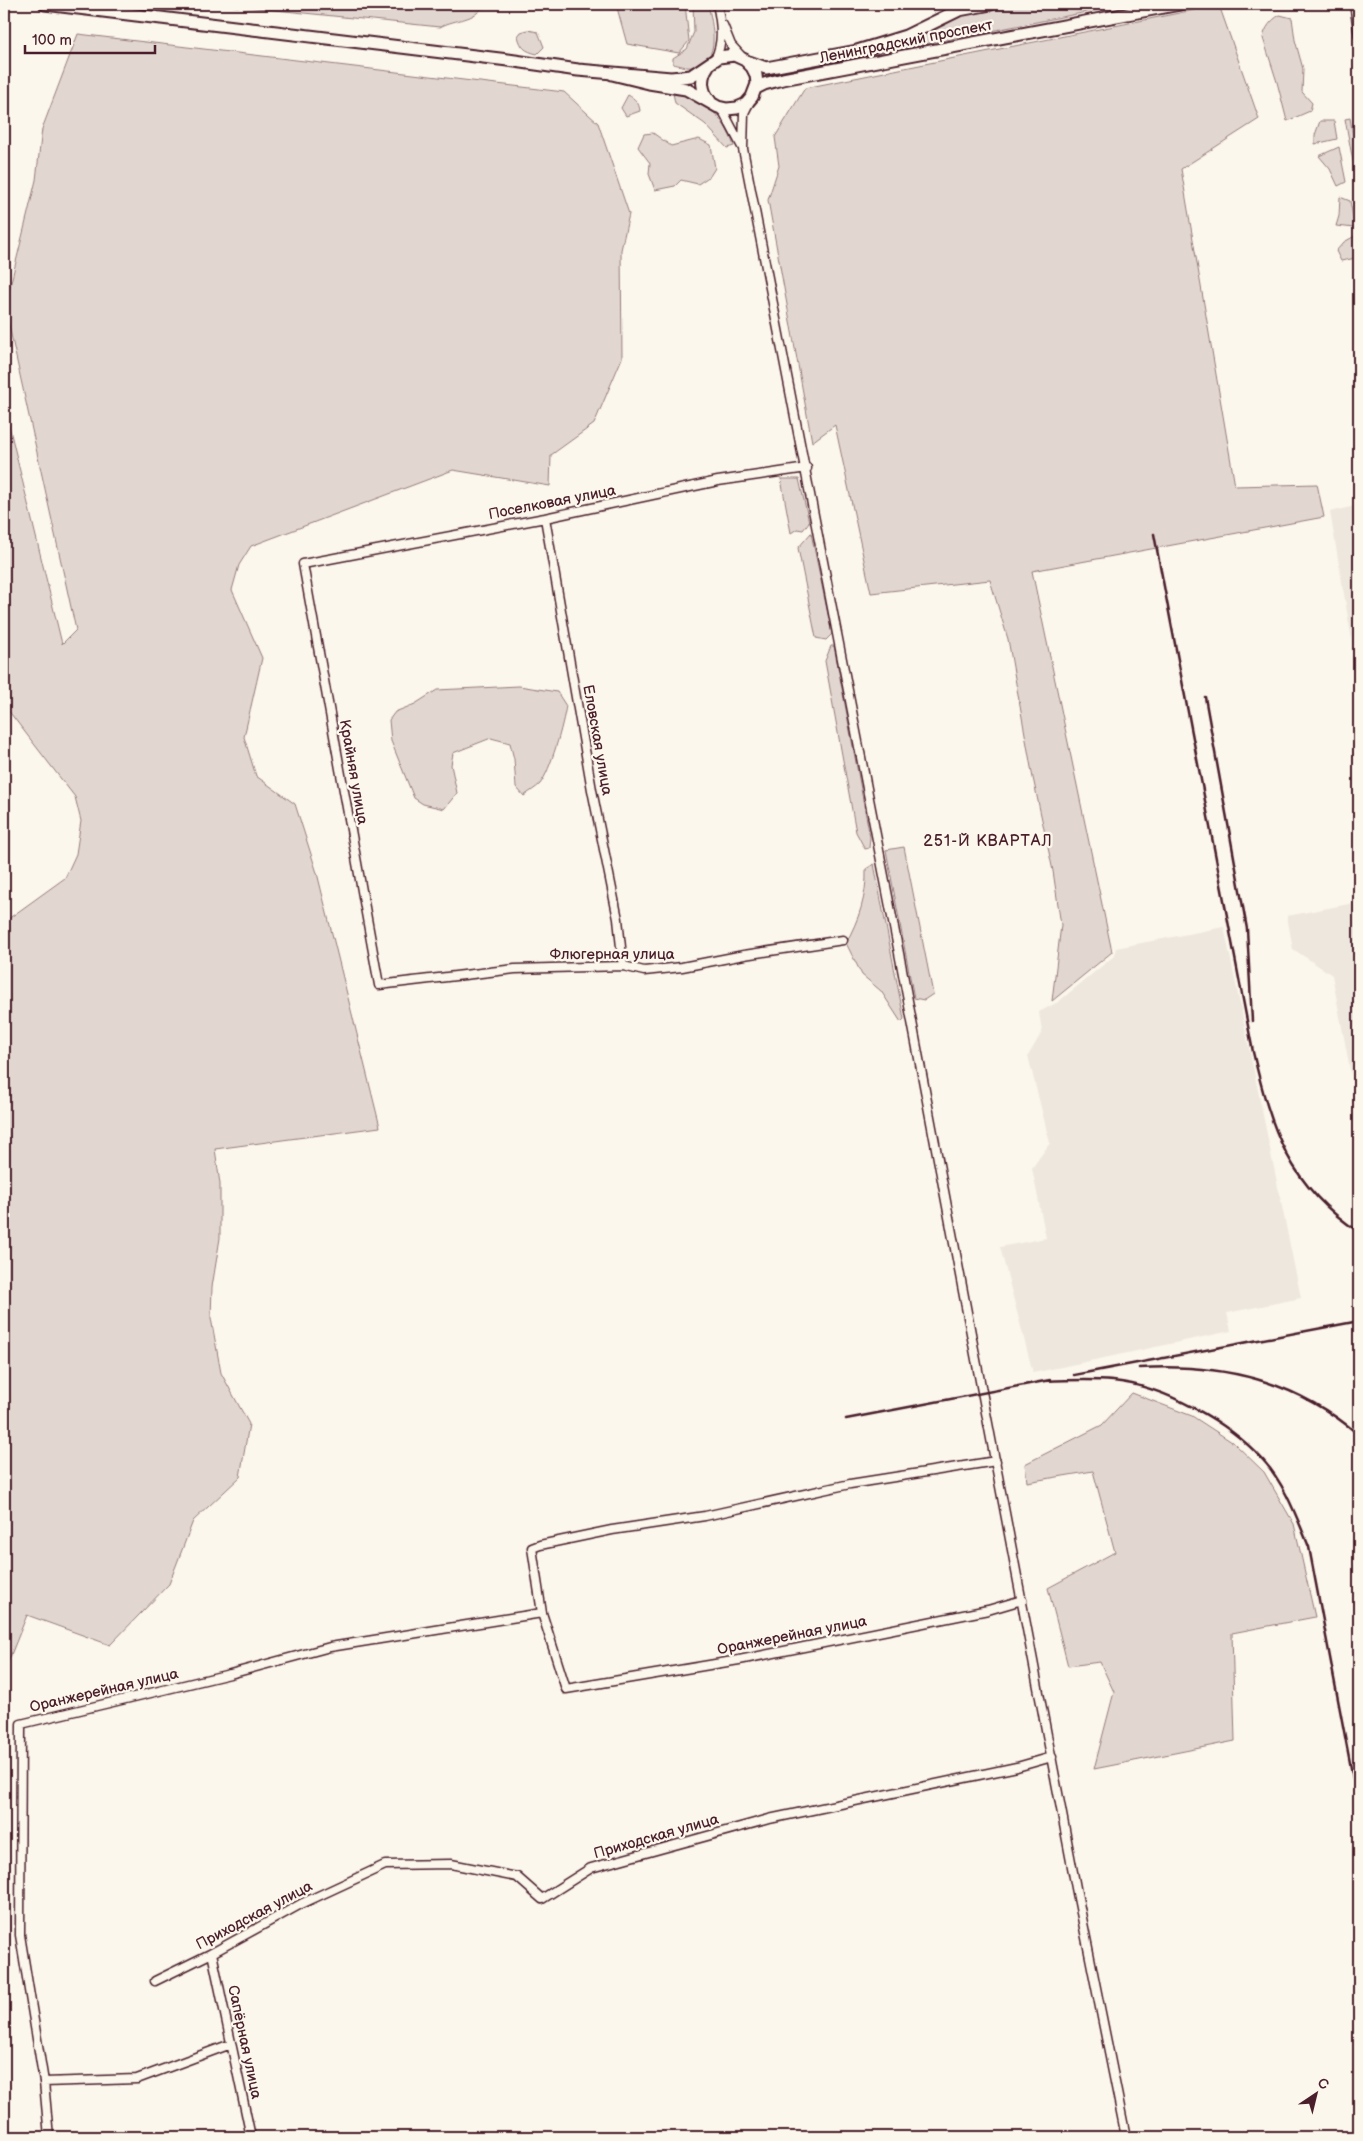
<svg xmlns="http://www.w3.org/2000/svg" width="1363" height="2141" font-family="'Balsamiq Sans',sans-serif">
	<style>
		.built { fill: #eee7de }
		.green { fill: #e2d7d0; stroke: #967b7e }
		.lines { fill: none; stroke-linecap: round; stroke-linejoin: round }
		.minor-casing { stroke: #4a1f2b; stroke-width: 11 }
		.secondary-casing { stroke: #4a1f2b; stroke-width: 15 }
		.minor { stroke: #fbf7ec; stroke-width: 8 }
		.secondary { stroke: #fbf7ec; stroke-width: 11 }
		.rail { stroke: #4a1f2b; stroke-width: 2.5 }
		.labels { text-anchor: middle; stroke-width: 4.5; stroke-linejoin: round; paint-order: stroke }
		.street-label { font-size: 15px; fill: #4a1f2b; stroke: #fbf7ec }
		.neighbourhood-label { font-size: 16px; letter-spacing: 1px; fill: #4a1f2b; stroke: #fbf7ec }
	</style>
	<rect width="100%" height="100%" fill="#fbf7ec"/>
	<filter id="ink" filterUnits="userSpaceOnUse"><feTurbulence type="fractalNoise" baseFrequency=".02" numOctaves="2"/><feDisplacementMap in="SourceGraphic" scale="10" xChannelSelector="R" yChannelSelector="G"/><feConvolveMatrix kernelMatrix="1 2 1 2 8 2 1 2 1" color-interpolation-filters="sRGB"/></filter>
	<g filter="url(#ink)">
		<path class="built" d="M1359,505v165h-2l-27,-158z
			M1359,902v214l-27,-141 -39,-26 -6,-33z
			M1224,927l77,371 -74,15 4,18 -198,42 -33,-126 46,-9 -14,-70 18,-25 -22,-87 14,-24 -3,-20 19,-10 56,-46 2,-8z"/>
		<path class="green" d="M217,4h268c-11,18 -29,14 -45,23z
			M616,4h69l4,37 -10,12 -52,-9z
			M693,4h15c4,20 15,58 -16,63 -5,1 -13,-2 -19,-3v-6l14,-9 7,-17z
			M1013,4h114l-257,51 87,-40z
			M1219,5l40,114 -78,50 54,317 82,-2 7,33 -292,54 80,381 -60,49 9,-76 -8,-54 -21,-98 -24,-134 -18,-59 -119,13 -36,-168 -23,17 -44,-242 11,-34 -4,-29 30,-49z
			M1280,15l12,3 3,22 8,29 -1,23 10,11 -2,8 -23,10 -10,-39 -14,-44c2,-10 8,-18 17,-23z
			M528,30l10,2 6,15 -7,7c-12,-3 -16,-6 -19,-18l3,-4z
			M78,34l486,58 34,31 31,91 -8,36 1,108 -28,66 -43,31 -1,31 -97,-16 -202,76 -12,19 -7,25 30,68 -18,79 12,39 39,28 22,69 63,254 -165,22 5,35v54l-8,49 -1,31 10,55 28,51 -9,53 -47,44 -24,63 -59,61 -83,-30 -23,57v-750l61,-44 11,-24 5,-33 -6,-24 -71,-92v-300l58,239 14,-14 -71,-323 31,-127 6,-51z
			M673,93c32,4 51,24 61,53l-7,2 -22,-24 -30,-21z
			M628,95c7,4 11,7 12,16l-14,5 -5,-8z
			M1350,118l9,52v23l-14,-74z
			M1320,121h14l3,18 -22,5v-9z
			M653,133l18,13 28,-7 12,6 4,23 -5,8 -12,8 -17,-4 -6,6 -20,4 -6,-16 1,-11 -12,-16 6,-13z
			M1339,147l7,35 -8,4 -8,-17 -11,-13z
			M1340,197l10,4 5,27 -19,-2 3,-10z
			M1355,236l4,18 -3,4 -15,3 -5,-10 8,-9z
			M781,479h18l10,43 -6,8 -6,-1 -6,4z
			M811,533l21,101 -6,6 -10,-2 -18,-90z
			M831,646h3l36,191 -1,11 -4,1 -9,-17 -31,-171z
			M519,686l38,6 9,14c-3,18 -15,64 -26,78 -4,4 -11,8 -16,12l-8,-9 -2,-28 -4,-16 -19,-5 -38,15 -2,12 6,28 -13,16 -21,-5 -9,-6 -23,-57 -2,-21 6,-8 20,-8 22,-14z
			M904,847l29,147 -9,6 -10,-2 -28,-148z
			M874,864l30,155 -3,3 -20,-31 -19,-16 -16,-32c13,-24 21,-47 20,-74z
			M1132,1393l60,23 43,28 29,28 30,52 21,93 -83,16 3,108 -141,28 20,-77 -14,-30 -32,4 -20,-78 67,-36 -22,-81 -66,11 -2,-18 77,-39z"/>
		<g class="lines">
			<defs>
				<path id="minor" d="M1354,4l5,32
					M723,25l8,20 11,12
					M715,59c9,-17 6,-37 2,-55
					M749,103l-5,10 -1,36c115,579 223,1159 333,1739 16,83 34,166 50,249
					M719,108l5,5 18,34
					M807,468l-89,13 -173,37 -242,46 76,421 136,-16 108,-3 21,5 38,-4 62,-12 99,-15
					M545,518l47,272 26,129 5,47
					M996,1461l-146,23 -145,32 -93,14 -72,15 -8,3 10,65 24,76 173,-29 249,-50 34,-10
					M212,1953l39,184
					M155,1981l57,-28 89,-49 84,-39 66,-1 66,13 25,22 49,-31 178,-49 248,-52 35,-10
					M44,2082l93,-3 94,-35
					M49,2137l-5,-55 -24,-147 1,-211 209,-50 100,-27 212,-34"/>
				<path id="secondary" d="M45,4l463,56 70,10 93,8 20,-2 28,-19 15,-2 11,5 7,7 4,8 1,9 -5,13 -6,7 -9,4 -10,1 -9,-2 -32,-18 -37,-6 -37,-9
					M749,62l17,6 91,-17 49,-15 53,-26 32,-6
					M708,66c-8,11 -7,25 2,35
					M756,88l8,-4 19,-5 397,-75"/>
			</defs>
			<use href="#minor" class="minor-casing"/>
			<use href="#secondary" class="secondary-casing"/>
			<use href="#minor" class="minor"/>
			<use href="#secondary" class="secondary"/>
			<path class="rail" d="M1154,534l99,518c18,77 36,134 106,180
				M1205,697l42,232 5,92
				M1139,1368c83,-5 156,12 220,67
				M1074,1375l285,-54
				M1044,1381c23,-1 46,-2 69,0 51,5 116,41 150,79 22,24 34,58 46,87l50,263
				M846,1419l204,-39"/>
		</g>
	</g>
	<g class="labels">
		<g class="street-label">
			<text transform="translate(906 41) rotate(-11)" y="5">Ленинградский проспект</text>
			<text transform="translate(552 502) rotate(-11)" y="5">Поселковая улица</text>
			<text transform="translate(598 740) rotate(80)" y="5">Еловская улица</text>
			<text transform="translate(354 772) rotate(80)" y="5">Крайняя улица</text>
			<text x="612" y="959">Флюгерная улица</text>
			<text transform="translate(792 1635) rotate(-11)" y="5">Оранжерейная улица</text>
			<text transform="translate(104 1690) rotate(-13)" y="5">Оранжерейная улица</text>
			<text transform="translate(656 1836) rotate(-16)" y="5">Приходская улица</text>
			<text transform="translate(254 1915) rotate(-28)" y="5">Приходская улица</text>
			<text transform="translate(245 2042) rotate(78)" y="5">Сапёрная улица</text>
		</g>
		<g class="neighbourhood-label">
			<text x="988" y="846">251-Й КВАРТАЛ</text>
		</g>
	</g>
	<rect width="1363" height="2141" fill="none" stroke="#fbf7ec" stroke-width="20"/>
	<rect x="10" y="10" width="1343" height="2121" fill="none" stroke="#4a1f2b" stroke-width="2" filter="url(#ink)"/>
	<g transform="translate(1316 2094) rotate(35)" stroke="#fbf7ec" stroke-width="4" paint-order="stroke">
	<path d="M0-4L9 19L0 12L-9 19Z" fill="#4a1f2b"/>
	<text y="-8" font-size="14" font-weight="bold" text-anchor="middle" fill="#4a1f2b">С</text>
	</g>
	<path d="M25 45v8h130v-8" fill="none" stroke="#4a1f2b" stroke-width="2.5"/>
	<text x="32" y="45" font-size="15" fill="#4a1f2b" stroke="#fbf7ec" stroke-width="4" paint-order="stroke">100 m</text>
</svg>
